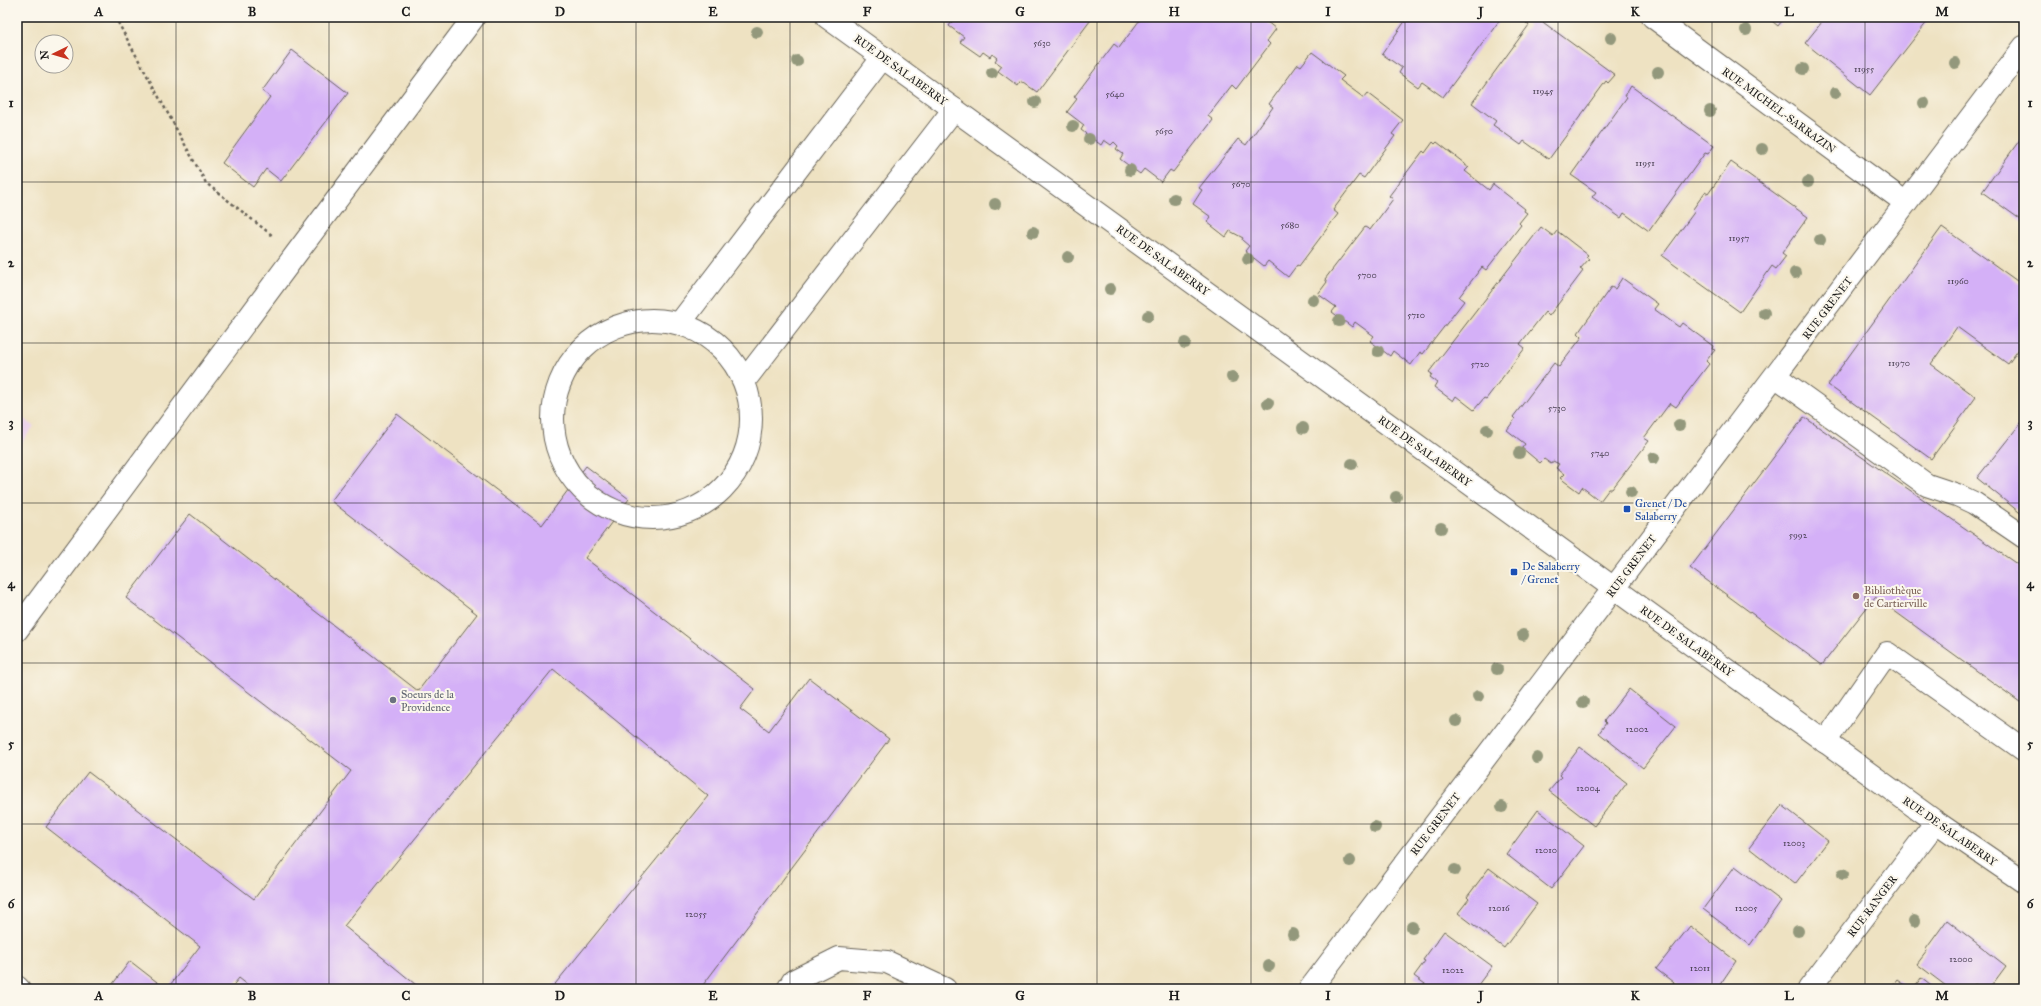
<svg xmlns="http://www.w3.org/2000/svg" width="2041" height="1006" font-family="'IM FELL Great Primer',serif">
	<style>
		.built { fill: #ead1ec }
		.building { fill: #d4b0f7 }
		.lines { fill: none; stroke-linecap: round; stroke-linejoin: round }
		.minor-casing { stroke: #666156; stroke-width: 24 }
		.major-casing { stroke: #666156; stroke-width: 24 }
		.path { stroke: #666156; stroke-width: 2.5; stroke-dasharray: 3 3; stroke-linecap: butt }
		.minor { stroke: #fff; stroke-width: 22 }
		.major { stroke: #fff; stroke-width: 22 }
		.tree { fill: #93987b }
		.grid { fill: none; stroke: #1c1c1c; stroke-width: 1; stroke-opacity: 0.55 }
		.transit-dot { fill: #1a4fb4; stroke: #fbf7ec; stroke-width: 1.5 }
		.education-dot { fill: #8d6e63; stroke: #fbf7ec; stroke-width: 1.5 }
		.worship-dot { fill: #6b7280; stroke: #fbf7ec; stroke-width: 1.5 }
		.labels { text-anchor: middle; stroke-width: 4; stroke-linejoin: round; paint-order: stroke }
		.number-label { font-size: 9px; fill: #4a4153 }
		.street-label { font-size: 11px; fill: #1c1c1c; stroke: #fbf7ec }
		.transit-label { font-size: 11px; fill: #164399; stroke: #fbf7ec; text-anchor: start }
		.education-label { font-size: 11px; fill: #785e54; stroke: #fbf7ec; text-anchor: start }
		.worship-label { font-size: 11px; fill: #5b616d; stroke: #fbf7ec; text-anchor: start }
		.neatline { fill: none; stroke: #1c1c1c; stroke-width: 1.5 }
		.grid-label { font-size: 13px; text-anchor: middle; font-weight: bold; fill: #1c1c1c }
	</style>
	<rect width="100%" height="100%" fill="#fbf7ec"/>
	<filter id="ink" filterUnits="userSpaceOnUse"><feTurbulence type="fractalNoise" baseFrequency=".025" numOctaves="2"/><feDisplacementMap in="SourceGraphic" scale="8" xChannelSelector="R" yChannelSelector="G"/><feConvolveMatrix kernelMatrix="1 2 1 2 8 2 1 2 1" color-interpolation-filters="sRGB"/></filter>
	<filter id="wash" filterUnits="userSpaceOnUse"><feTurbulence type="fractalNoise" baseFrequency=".012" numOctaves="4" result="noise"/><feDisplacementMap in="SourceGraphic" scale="16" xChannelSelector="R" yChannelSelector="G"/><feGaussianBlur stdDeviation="0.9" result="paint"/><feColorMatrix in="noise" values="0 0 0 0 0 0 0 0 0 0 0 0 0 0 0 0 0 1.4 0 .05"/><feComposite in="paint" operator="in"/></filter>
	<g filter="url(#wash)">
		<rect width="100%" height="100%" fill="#eee2c2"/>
		<path class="built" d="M17,414l17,12 -17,23z"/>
		<g id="blocks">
			<path class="building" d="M955,17h138l-56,75 -16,-11 -3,5 -20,-15 4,-5 -7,-5 2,-3 -5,-4 -2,3 -7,-5 -3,4 -20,-14 4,-5 -15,-11z
				M1142,17h119l15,12 -9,12 3,3 -34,45 -4,-4 -24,31 5,4 -40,52 -3,-2 -9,12 -17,-13 -4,5 -20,-15 3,-5 -7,-5 2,-3 -4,-4 -3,3 -7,-5 -3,5 -20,-15 3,-5 -17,-13 10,-13 -3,-2 40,-53 5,4z
				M1408,17h94l-59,80 -21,-15 -4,5 -19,-14 3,-5 -20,-14z
				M1530,17h6l79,58 -7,8 -2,-2 -57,78 -25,-18 -3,4 -28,-20 3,-4 -24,-18 57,-78 -3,-2z
				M1767,17h18l-7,9z
				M1826,17h105l-61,78 -65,-52z
				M292,50l56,43 -67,88 -15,-12 -13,18 -31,-24 48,-66 -8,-6z
				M1312,52l32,24 -4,4 24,18 4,-5 35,27 -11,14 3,2 -31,42 -5,-3 -26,35 5,4 -39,52 -2,-1 -9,12 -20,-16 -4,5 -19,-15 4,-5 -7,-6 1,-2 -13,-7 -4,6 -19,-15 4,-5 -18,-13 9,-14 -3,-2 39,-49 8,6 27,-38 -4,-3 29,-40 3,2z
				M1631,86l83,60 -6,8 -3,-1 -56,78 -25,-18 -3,5 -29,-21 4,-5 -25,-17 56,-78 -2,-1z
				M2024,134v88l-42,-30z
				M1433,142l2,2 2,-2 32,25 -4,4 24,19 4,-6 32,25 -1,2 3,2 -8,10 2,2 -35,45 -4,-3 -23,30 5,4 -41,53 -3,-2 -9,13 -18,-14 -3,5 -20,-15 4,-5 -19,-14 -3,5 -20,-15 4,-5 -18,-13 9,-12 -2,-3 40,-52 5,3 23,-31 -4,-3 34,-45 2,2z
				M1731,162l77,55 -26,36 4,3 -10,13 -4,-3 -32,46 -78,-56 33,-45 -2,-2 12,-17 3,2z
				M1541,227l12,9 4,-5 31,24 -2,2 3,2 -9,10 3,2 -34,45 -4,-4 -25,32 5,4 -39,51 -2,-1 -10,12 -18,-14 -3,5 -19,-14 3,-5 -7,-5 2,-3 -3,-2z
				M1942,227l82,59v56l-16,22 -51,-37 -26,37 45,33 -45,62 -103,-74z
				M1622,278l36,26 -4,5 25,18 3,-4 31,23 -1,3 3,1 -9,11 3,3 -33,43 -6,-4 -26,35 5,3 -37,48h-3l-9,12 -18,-14 -3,5 -19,-14 4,-4 -8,-6 3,-4 -6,-3 -2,3 -7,-5 -4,4 -18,-15 3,-4 -18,-14 8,-11 -2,-2 41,-54 5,4 23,-30 -4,-4 33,-46 4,2z
				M397,414l145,111 44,-59 43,33 -44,59 170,131 -15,20 29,22 40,-53 80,61 -189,250h-149l157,-193 -155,-127 -209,257 77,63h-168l-14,-11 -9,11h-63l33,-43 -154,-119 42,-55 166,127 97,-128 -225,-173 64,-84 228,177 59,-77 -146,-113z
				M1804,417l220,152v136l-149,-108 -53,68 -132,-97z
				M2024,419v97l-47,-38z
				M1629,689l47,37 -33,42 -44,-35 7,-10 -2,-2z
				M1580,747l47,36 -33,43 -45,-35 12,-14 -2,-2z
				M1782,805l46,36 -33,43 -46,-36z
				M1538,810l46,36 -33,43 -45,-35z
				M1735,866l46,35 -31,44 -47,-36z
				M1489,868l48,36 -33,44 -46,-35 11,-14 -2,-2z
				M1947,920l59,46 -17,23h-8l-6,-5 -4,5h-21l-33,-25 10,-13 -1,-2z
				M1690,926l46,35 -19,28h-35l-26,-20z
				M1444,931l48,35 -17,23h-43l-18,-13 11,-15 -2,-1z
				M130,961l36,28h-57z
				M1921,978l14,11h-22z
				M1897,980l13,9h-20z"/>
		</g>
	</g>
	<g filter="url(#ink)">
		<use href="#blocks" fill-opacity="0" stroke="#666156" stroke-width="1"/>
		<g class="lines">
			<defs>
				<path id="minor" d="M1653,17l253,186
					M553 419a99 99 0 1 1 198 0a99 99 0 1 1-198 0Z
					M680,323l203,-266
					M1775,376l152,109 30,10 17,8 50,34
					M745,380l209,-271
					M17,630l279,-376 178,-237
					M1825,742l62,-89 137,97
					M17,987l2,2
					M788,989l5,-8 46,-23 48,4 58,27
					M1310,989l714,-942
					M1809,989l127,-167"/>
				<path id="major" d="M827,17l1109,805 88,60"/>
			</defs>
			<use href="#minor" class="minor-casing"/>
			<use href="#major" class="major-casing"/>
			<path class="path" d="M115,17l91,166 67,53"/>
			<use href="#minor" class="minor"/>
			<use href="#major" class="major"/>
		</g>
		<g class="tree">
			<circle cx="1746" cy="30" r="6"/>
			<circle cx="757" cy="32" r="6"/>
			<circle cx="1611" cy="38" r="6"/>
			<circle cx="797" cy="61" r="6"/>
			<circle cx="1955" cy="63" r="6"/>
			<circle cx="1803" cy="69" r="6"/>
			<circle cx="1658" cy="72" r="6"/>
			<circle cx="992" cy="73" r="6"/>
			<circle cx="1835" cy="93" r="6"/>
			<circle cx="1035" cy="102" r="6"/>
			<circle cx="1924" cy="103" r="6"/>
			<circle cx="1710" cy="111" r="6"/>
			<circle cx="1073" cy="126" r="6"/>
			<circle cx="1089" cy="139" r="6"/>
			<circle cx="1762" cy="149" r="6"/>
			<circle cx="1130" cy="170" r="6"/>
			<circle cx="1808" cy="182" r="6"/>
			<circle cx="1174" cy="199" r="6"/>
			<circle cx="995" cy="204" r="6"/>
			<circle cx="1033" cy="232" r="6"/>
			<circle cx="1820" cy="240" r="6"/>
			<circle cx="1068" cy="257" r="6"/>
			<circle cx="1248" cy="259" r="6"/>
			<circle cx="1795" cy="273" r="6"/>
			<circle cx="1110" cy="289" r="6"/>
			<circle cx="1313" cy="300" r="6"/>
			<circle cx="1764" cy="313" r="6"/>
			<circle cx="1148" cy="316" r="6"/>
			<circle cx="1339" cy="321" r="6"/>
			<circle cx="1185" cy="343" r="6"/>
			<circle cx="1378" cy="351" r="6"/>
			<circle cx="1232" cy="377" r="6"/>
			<circle cx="1268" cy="403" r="6"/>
			<circle cx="1679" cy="425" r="6"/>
			<circle cx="1303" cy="428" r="6"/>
			<circle cx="1487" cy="430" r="6"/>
			<circle cx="1519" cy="453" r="6"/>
			<circle cx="1654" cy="458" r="6"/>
			<circle cx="1352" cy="464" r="6"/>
			<circle cx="1631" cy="492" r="6"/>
			<circle cx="1396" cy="497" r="6"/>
			<circle cx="1441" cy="528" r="6"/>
			<circle cx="1523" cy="635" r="6"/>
			<circle cx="1497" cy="669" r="6"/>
			<circle cx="1478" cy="696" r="6"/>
			<circle cx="1583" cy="702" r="6"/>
			<circle cx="1456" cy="721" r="6"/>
			<circle cx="1537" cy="758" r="6"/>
			<circle cx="1502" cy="807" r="6"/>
			<circle cx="1375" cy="827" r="6"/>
			<circle cx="1350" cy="861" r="6"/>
			<circle cx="1455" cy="870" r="6"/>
			<circle cx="1843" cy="874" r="6"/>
			<circle cx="1914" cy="921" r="6"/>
			<circle cx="1412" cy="927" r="6"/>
			<circle cx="1798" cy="931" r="6"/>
			<circle cx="1293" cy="934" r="6"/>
			<circle cx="1269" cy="966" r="6"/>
		</g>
	</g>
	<path class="grid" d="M176,17v972M329,17v972M483,17v972M636,17v972M790,17v972M944,17v972M1097,17v972M1251,17v972M1405,17v972M1558,17v972M1712,17v972M1865,17v972M17,182h2007M17,343h2007M17,503h2007M17,663h2007M17,824h2007"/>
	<g class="transit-dot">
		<rect x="1623" y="505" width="8" height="8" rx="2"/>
		<rect x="1510" y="568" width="8" height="8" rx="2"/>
	</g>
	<circle class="education-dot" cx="1856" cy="596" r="4"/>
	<circle class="worship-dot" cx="393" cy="700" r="4"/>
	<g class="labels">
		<g class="number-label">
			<text x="1042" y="46">5630</text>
			<text x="1864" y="72">11955</text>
			<text x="1543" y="94">11945</text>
			<text x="1115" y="97">5640</text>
			<text x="1164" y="134">5650</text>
			<text x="1645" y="166">11951</text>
			<text x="1241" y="187">5670</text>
			<text x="1290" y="228">5680</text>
			<text x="1739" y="241">11957</text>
			<text x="1367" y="278">5700</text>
			<text x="1958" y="284">11960</text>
			<text x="1416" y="318">5710</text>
			<text x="1899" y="366">11970</text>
			<text x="1480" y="367">5720</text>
			<text x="1557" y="411">5730</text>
			<text x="1600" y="456">5740</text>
			<text x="1798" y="538">5992</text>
			<text x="1637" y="732">12002</text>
			<text x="1588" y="791">12004</text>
			<text x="1794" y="846">12003</text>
			<text x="1546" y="853">12010</text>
			<text x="1499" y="911">12016</text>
			<text x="1746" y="911">12005</text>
			<text x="696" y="917">12055</text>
			<text x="1961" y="962">12000</text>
			<text x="1700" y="971">12011</text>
			<text x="1453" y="973">12022</text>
		</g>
		<g class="street-label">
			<text transform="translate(901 70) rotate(36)" y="4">RUE DE SALABERRY</text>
			<text transform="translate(1779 110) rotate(36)" y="4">RUE MICHEL-SARRAZIN</text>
			<text transform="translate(1163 260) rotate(36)" y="4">RUE DE SALABERRY</text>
			<text transform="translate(1827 308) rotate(-53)" y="4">RUE GRENET</text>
			<text transform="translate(1425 451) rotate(36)" y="4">RUE DE SALABERRY</text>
			<text transform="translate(1631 566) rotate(-53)" y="4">RUE GRENET</text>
			<text transform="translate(1687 641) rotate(36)" y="4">RUE DE SALABERRY</text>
			<text transform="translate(1435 824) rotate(-53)" y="4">RUE GRENET</text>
			<text transform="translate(1950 831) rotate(35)" y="4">RUE DE SALABERRY</text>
			<text transform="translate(1872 906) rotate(-53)" y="4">RUE RANGER</text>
		</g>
		<g class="transit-label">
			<text x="1635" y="507">Grenet / De<tspan x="1635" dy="13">Salaberry</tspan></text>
			<text x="1522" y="570">De Salaberry<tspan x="1522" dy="13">/ Grenet</tspan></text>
		</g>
		<g class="education-label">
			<text x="1864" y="594">Bibliothèque<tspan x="1864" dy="13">de Cartierville</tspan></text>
		</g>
		<g class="worship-label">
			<text x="401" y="698">Soeurs de la<tspan x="401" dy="13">Providence</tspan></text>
		</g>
	</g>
	<rect width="2041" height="1006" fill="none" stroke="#fbf7ec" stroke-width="44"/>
	<g transform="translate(54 54) rotate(265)"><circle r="19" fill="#fbf7ec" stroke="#a29f99"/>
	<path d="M0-3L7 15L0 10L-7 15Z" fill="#c8321e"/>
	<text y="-6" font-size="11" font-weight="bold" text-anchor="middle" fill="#1c1c1c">N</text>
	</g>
	<rect x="22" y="22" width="1997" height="962" class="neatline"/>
	<g class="grid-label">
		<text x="99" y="16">A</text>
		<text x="252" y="16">B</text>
		<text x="406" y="16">C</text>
		<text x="560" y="16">D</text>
		<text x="713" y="16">E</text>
		<text x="867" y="16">F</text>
		<text x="1020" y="16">G</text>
		<text x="1174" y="16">H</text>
		<text x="1328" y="16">I</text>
		<text x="1481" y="16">J</text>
		<text x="1635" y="16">K</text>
		<text x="1789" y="16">L</text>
		<text x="1942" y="16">M</text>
		<text x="11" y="107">1</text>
		<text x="2030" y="107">1</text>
		<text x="11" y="267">2</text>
		<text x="2030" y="267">2</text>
		<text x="11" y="427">3</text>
		<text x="2030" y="427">3</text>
		<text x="11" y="588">4</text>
		<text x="2030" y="588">4</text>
		<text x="11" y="748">5</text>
		<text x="2030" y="748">5</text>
		<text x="11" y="908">6</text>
		<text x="2030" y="908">6</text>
		<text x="99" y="1000">A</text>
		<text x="252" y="1000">B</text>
		<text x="406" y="1000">C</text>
		<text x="560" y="1000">D</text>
		<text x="713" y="1000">E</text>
		<text x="867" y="1000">F</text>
		<text x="1020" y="1000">G</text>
		<text x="1174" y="1000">H</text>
		<text x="1328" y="1000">I</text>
		<text x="1481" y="1000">J</text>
		<text x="1635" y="1000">K</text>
		<text x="1789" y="1000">L</text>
		<text x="1942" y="1000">M</text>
	</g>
</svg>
